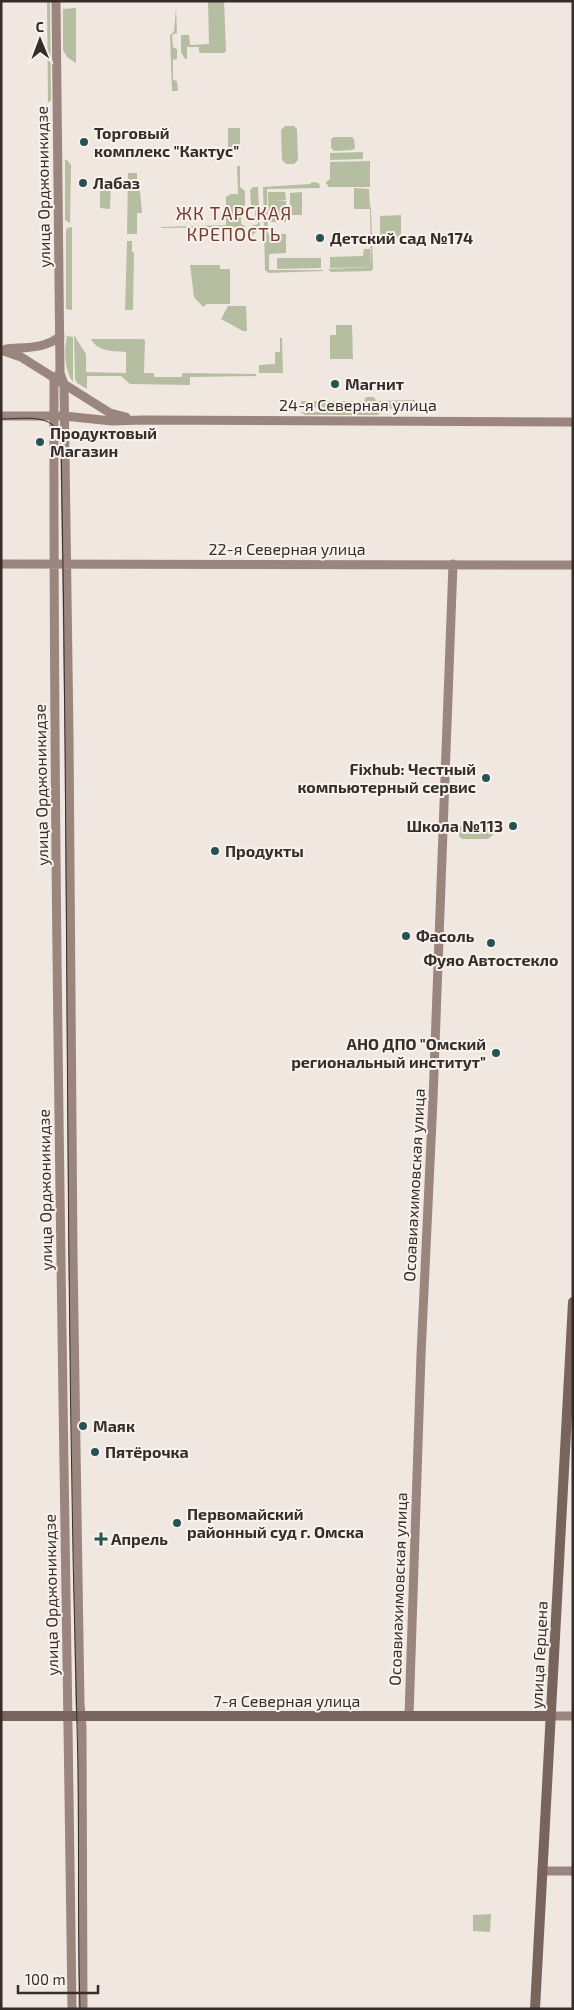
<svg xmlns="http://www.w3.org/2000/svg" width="574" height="2010" font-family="'Exo 2',sans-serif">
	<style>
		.green { fill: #b6bea1 }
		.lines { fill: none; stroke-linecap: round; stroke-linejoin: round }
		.secondary { stroke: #9a867e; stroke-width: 9 }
		.primary { stroke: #76645d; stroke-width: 10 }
		.tram { stroke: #362d2a; stroke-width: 1 }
		.poi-dot { fill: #255353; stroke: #f8f1ec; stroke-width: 2 }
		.labels { text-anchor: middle; stroke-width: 4; stroke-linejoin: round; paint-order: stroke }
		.poi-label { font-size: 16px; font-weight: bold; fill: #362d2a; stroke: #f8f1ec; text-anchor: start }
		.street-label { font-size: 16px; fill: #362d2a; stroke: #f8f1ec }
		.neighbourhood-label { font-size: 18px; letter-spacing: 1px; fill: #7c3a2d; stroke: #f8f1ec }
	</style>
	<rect width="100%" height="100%" fill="#f0e7e0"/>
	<path class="green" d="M47,1h3l1,99 -3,3z
		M208,1h16l2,50 -2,2h-23l-2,-1v-5h-12v12h-2l-4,-7v-17h8l1,10 19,-1z
		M76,8v55l-9,-6 -4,-7v-41z
		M176,8l1,25 -5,2 1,12 4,2v10l-4,1v20l4,1 1,10h-6l-2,-56 4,-3z
		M285,126h9l3,3 1,31 -4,4h-8l-4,-4 -1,-30z
		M228,128h12v23l-12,1z
		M334,137h18l2,2 1,9 -3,2 -18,1 -3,-3v-9z
		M363,152v7l-33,1v-7z
		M65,160h2l4,5 -1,58 -5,-3z
		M370,161v26h-42v-2l-2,-1v-2l4,-3v-17z
		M237,166h3v21l5,4v14l-4,4v15l4,2 -1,4 -4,1 -3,-4 -76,1v-1l65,-2v-28l5,-3h7z
		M128,173h9v17l3,1 2,22h-5v21h-10z
		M100,179h11l-1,30 -10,-1z
		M312,182l7,1 1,5 -53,1 1,45h18v19l-17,1v16h55l-2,1 -53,2 -4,-3 -2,-83 47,-3z
		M253,187h5l1,23 -2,4 2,3 1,12 -9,7v-10l7,-2v-3h-3v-12l-4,-4 -1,-15z
		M354,188l15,1 1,18h1l2,62 -2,2 -40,1 -3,-3 43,-2 -1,-58h-16z
		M268,192h17l1,8 -10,1h10v21h-17z
		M302,192v23h-12v-22z
		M401,215v22h-21v-21z
		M72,227v83l-6,-1v-78l1,-3z
		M127,241h5v11h2l-1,58h-8z
		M364,249h6l1,18 -41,1v-11l33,-1z
		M277,258h44v10l-44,1z
		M190,265h30v4h10v35h-23l-4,3 -9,-10z
		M228,306h18l1,25h-4l-22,-12z
		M336,325h16l1,34h-23v-24h6z
		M74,335l12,19v18l40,1v-21c-13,-1 -28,0 -35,-13h51l3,1 -1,33h10v4h28v-4l74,1v2l-66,1v8l-60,-1 -9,-8h-34v13l-10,-6 -2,-4z
		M67,336l6,1v45c-9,-12 -9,-32 -6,-46z
		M280,338h2l1,35h-24v-8l16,-1v-12h5z
		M366,397h8l2,4 39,-1v9l-114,-2v-6h63z
		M301,412h80l-3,3h-73z
		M464,823h26l3,3v9l-5,4h-26l-3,-3v-8z
		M491,1914l-1,18 -17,-1v-16z"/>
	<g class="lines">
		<path class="secondary" d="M56,1l4,372 4,11 5,352 4,520 7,448 2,23 1,282
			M6,349c18,-2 40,0 54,-13
			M1,350l20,7 89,56 16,4
			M60,373l-6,6c-1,543 11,1086 18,1630
			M1,416h63l48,5 31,-1 430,2
			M1,564l572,1
			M409,1716l12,-361 12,-256 20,-535
			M550,1716h23
			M542,1871h31"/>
		<path class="primary" d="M1,1716h549
			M535,2009l38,-707"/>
		<path class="tram" d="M1,419c22,0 54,-7 60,20 8,429 4,857 16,1286 3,94 0,189 3,284"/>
	</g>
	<g class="poi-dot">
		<circle cx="84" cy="142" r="5"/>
		<circle cx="83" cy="183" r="5"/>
		<circle cx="320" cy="238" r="5"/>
		<circle cx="335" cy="384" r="5"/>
		<circle cx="40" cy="442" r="5"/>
		<circle cx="486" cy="778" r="5"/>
		<circle cx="513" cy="826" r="5"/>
		<circle cx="215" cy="851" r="5"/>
		<circle cx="406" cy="936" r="5"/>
		<circle cx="491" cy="943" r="5"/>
		<circle cx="496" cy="1053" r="5"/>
		<circle cx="83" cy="1426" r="5"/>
		<circle cx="95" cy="1452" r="5"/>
		<circle cx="177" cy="1523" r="5"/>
		<path d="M98.5 1531.5h5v5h5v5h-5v5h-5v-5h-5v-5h5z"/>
	</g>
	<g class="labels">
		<g class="poi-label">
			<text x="94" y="139">Торговый<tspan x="94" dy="18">комплекс "Кактус"</tspan></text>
			<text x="93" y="189">Лабаз</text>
			<text x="330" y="244">Детский сад №174</text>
			<text x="345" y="390">Магнит</text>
			<text x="50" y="439">Продуктовый<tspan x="50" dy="18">Магазин</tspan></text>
			<text x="476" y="775" text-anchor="end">Fixhub: Честный<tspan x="476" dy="18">компьютерный сервис</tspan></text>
			<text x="503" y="832" text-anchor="end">Школа №113</text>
			<text x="225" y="857">Продукты</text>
			<text x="416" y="942">Фасоль</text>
			<text x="491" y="966" text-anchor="middle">Фуяо Автостекло</text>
			<text x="486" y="1050" text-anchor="end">АНО ДПО "Омский<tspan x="486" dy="18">региональный институт"</tspan></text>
			<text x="93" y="1432">Маяк</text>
			<text x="105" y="1458">Пятёрочка</text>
			<text x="187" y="1520">Первомайский<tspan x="187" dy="18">районный суд г. Омска</tspan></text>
			<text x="111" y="1545">Апрель</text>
		</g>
		<g class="street-label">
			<text transform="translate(43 187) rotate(-91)" y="6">улица Орджоникидзе</text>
			<text x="358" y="411">24-я Северная улица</text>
			<text x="287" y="555">22-я Северная улица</text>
			<text transform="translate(41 785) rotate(-91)" y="6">улица Орджоникидзе</text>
			<text transform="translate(414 1185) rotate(-87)" y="6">Осоавиахимовская улица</text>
			<text transform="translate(45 1190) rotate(-91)" y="6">улица Орджоникидзе</text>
			<text transform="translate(398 1589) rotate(-88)" y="6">Осоавиахимовская улица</text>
			<text transform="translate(51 1595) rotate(-91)" y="6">улица Орджоникидзе</text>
			<text transform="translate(539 1655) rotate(-87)" y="6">улица Герцена</text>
			<text x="287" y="1707">7-я Северная улица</text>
		</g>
		<g class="neighbourhood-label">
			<text x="234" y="220">ЖК ТАРСКАЯ<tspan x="234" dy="21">КРЕПОСТЬ</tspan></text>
		</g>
	</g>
	<rect width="574" height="2010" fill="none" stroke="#362d2a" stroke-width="5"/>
	<g transform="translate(40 40) rotate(359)" stroke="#f8f1ec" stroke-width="4" paint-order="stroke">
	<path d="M0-4L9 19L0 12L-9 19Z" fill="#362d2a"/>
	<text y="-8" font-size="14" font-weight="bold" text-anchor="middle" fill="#362d2a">С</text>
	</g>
	<path d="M18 1985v8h80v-8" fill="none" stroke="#362d2a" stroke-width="2.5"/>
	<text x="25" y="1985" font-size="15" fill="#362d2a" stroke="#f8f1ec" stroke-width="4" paint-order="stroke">100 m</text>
</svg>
